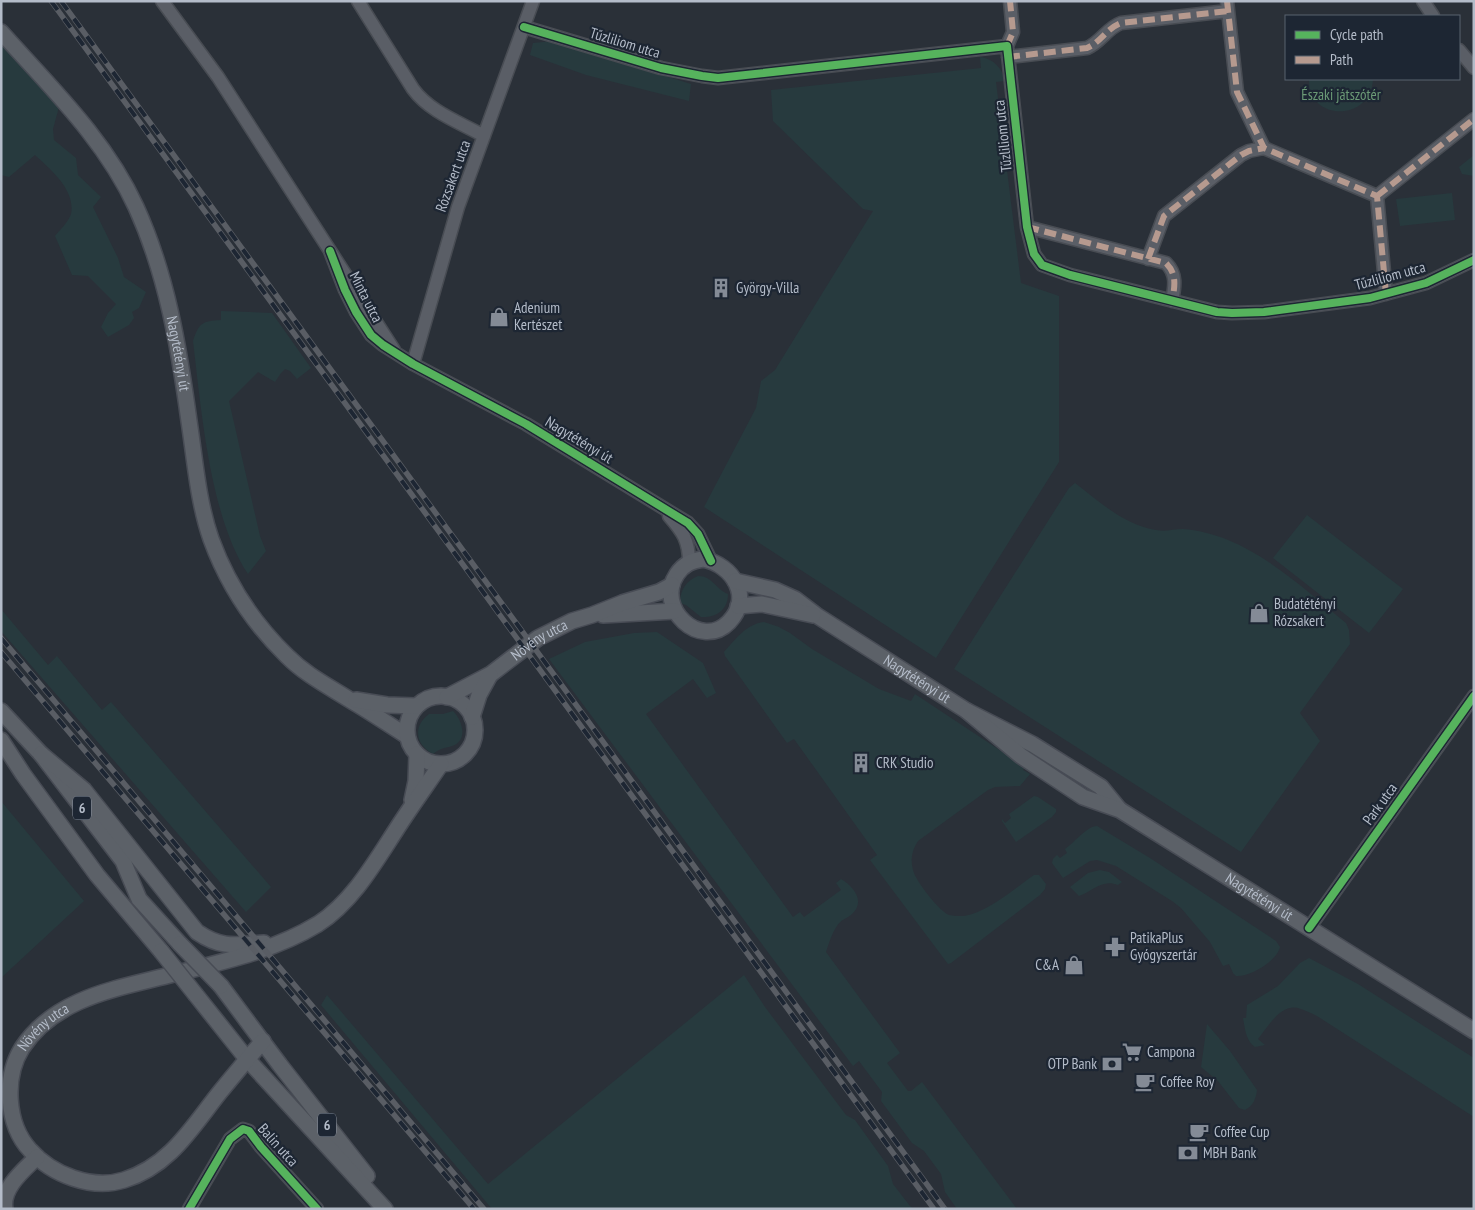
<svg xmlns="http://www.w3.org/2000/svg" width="1475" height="1210" font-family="'PT Sans Narrow',sans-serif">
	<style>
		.green { fill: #273a3e }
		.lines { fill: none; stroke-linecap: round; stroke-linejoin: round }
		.minor-casing { stroke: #484c53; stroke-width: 15 }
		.major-casing { stroke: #484c55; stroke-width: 18 }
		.minor { stroke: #5a5e66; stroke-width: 12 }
		.major { stroke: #5c6168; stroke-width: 15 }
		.rail-casing { stroke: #595d64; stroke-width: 5.5 }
		.rail { stroke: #1d2633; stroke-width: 4; stroke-dasharray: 11; stroke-linecap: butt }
		.major-bridge-casing { stroke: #484c55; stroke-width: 18; stroke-linecap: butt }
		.major-bridge { stroke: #5c6168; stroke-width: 15 }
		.quiet { stroke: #b69a8f; stroke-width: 6; stroke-dasharray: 12 6; stroke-linecap: butt }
		.cycleway-casing { stroke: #1d2633; stroke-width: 11 }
		.cycleway { stroke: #56b35d; stroke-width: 8 }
		.labels { text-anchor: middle; stroke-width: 4.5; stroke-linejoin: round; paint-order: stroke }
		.shield { fill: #1d2633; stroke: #878f9c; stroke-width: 1 }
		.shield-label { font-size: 14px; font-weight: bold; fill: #b4bcc9 }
		.street-label { font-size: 15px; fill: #b4bcc9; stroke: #1d2633 }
		.park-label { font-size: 15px; fill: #6b9a76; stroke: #1d2633 }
		.poi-label { font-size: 15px; fill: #b4bcc9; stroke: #1d2633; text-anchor: start }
	</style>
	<rect width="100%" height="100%" fill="#2a3038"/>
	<path class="green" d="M1,40l58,67 -6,22 1,11 22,18 2,17 23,22 -8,10 25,51 6,19 22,15 -7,16 -7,4 2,6 -5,7 -21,12 -7,-10 7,-14 8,-9 -28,-28 -16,-1 -17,-39c5,-6 14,-15 16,-22 5,-24 -21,-45 -36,-59l-26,22 -8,-2z
		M553,41l138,43 -2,17 -103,-26 -56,-20 3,-12z
		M980,57c14,2 22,11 25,24l-9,1 25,201 38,13v166l-123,196 -232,-151 52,-99 5,-27 14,-11 98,-159 -10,-2 -90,-88 -2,-31 210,-22z
		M1309,79h64c-2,44 -66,42 -64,0z
		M1474,155v21l-12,-2 -3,-7z
		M1452,193l3,27 -55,6 -4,-27z
		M221,311l51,2 39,55 -14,11 -7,-8 -5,-2 -4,4 -6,9 -17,-10 -29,29 31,135 6,15 -18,23c-38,-56 -47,-166 -55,-233 6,-18 9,-20 28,-21z
		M1075,483c25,19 49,42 81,47 9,2 18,-1 27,-1 14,1 31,5 45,11 44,18 81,53 118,83l3,7 1,14 -50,69 20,28 -79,111 -287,-183 115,-181z
		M1307,515l96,74 -34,44 -96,-75z
		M698,576c15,0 17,13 30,18 0,16 -12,24 -27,23l-15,-12 -6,-2c0,-13 6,-22 18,-27z
		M1,609l47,56 9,-9 45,54 9,-8 160,185 -25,25 -245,-281z
		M764,622l15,5 11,6 22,16 67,40 32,12 4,-7 110,73 -2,3 7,4 -10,12 -25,1 -7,3 -70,51c-6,9 -8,18 -5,29 2,10 26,41 36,45 4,1 10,1 15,1 24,-4 50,-27 70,-41h5l7,9 -1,5 -5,6 -89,68 -3,1 -78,-104 7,-5 -83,-116 -7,4 -62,-87 -1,-4c12,-13 22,-28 40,-30z
		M657,632l46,31 13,30 -9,5 -14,-19 -47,35 147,203 7,-5 4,5 37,-27 -5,-7 5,-4c12,7 25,22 11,35 -4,4 -12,6 -15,12 -5,7 -8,17 -11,26l74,101 -13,10 21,28h3l11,-9 95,127h-60l-12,-17 -4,-18 -17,-23 -12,-8 -31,-42 1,-9 -23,-31 -6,5 -304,-407 36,-17 49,-9z
		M453,711c9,9 16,29 -1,35 -9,3 -10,1 -19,8 -17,-9 -21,-27 -4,-40h14z
		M1034,796l4,1 18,12v3l-4,5 -36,25 -14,-21v-2l3,4 6,-5 -2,-4z
		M1,801l83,100 -83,77z
		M1097,826l53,32 126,83 4,6c-3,14 -30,30 -44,29l-3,-3 -4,-9 -6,2 -13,-24 -29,-34 -9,-7 -56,-35 -19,-6 -7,1 -27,17 -11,-15 1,-4 4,-4 3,3 7,-5 -2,-4c9,-6 22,-23 32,-23z
		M1100,870l9,2 13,10 -4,3c-17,-6 -24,6 -39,11l-9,-9 18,-14z
		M1309,958l49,26 116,74v59l-157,-101c-6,-3 -12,-6 -19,-8 -18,-4 -30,19 -40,31l7,6 -10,2c-9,-6 -10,-18 -12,-29h3l1,-13 31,-19 22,-23z
		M744,975l21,32 81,108 9,5 33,46 5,18 17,22 4,3h-422l-171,-204 6,-10 161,189z
		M1207,1024l23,27 27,39c-1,9 -4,16 -12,20l-6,-2 -21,-27 -17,-14z"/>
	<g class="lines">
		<defs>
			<path id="minor" d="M162,1l56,76 176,273
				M358,1l55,88c17,23 46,33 71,47
				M1227,1l10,91 27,56 113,48 9,98
				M1423,1l10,15
				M524,27l137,41 41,8 16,2 289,-32 20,181 7,27 8,11 28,10 147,37 15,1 32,-1 106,-14 56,-15 48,-23
				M1007,46l6,-14 -3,-31
				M1459,50l15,18
				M1008,57l79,-9c14,-6 20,-20 34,-25l107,-12
				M1377,196l97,-77
				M1027,227l139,36c11,11 9,23 6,38
				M330,251l15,39 11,22 15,23 12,10 30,19 113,60 162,99 10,11 13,27
				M1148,259l16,-43 77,-61 8,-4 15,-3
				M413,364l45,-157 75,-206
				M669,516c14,16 20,25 20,46
				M1309,928l165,-232
				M189,1209l41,-70 13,-10 6,2 12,16 56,62"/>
			<g id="major">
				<path id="s1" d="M1,32c49,55 104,107 135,175 31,68 43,141 53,214 6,39 9,81 22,118 16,44 42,84 76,117 19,19 41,30 63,44 19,11 38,24 57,36"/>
				<path d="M703,559c30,6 50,38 26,63 -28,29 -75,-14 -52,-48 7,-10 14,-13 26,-15z"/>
				<path id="s2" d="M735,581l40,9 20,9 21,16 151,96 65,33 69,43 18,22"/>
				<path d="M738,606l24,-2 51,11"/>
				<path d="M603,615l72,-4"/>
				<circle cx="441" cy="730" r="34"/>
				<path id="s3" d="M447,697l44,-23 47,-36 34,-17 20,-6 30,-12 37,-11 13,-7"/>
				<path d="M356,700l31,5 29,1"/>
				<path d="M1,711l40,43 82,107 16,38 41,45"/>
				<path id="s4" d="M967,711l54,45 62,41 37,13 354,221"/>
				<path d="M472,717l7,-22 11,-20"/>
				<path d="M1,740l22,34 74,101 64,76"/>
				<path d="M41,754l43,36 113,142c25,17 39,13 67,11"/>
				<path d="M412,800l4,-19 1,-27"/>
				<path d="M221,986l59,79 87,111"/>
				<path d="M196,995l51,64 138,150"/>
				<path id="s5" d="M263,1041c-15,17 -29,34 -43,51 -28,35 -50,74 -96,88 -32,10 -72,-5 -94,-30 -24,-26 -26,-73 -8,-102 32,-49 92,-59 144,-72 51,-13 106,-24 152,-52 34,-22 56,-60 78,-94 14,-22 30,-44 45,-66"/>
				<path d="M5,1209c-4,-21 19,-39 32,-52"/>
			</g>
		</defs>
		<use href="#minor" class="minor-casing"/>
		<use href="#major" class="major-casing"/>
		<use href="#minor" class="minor"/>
		<use href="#major" class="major"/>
		<defs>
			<path id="rail" d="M51,1l883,1208
				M61,1l884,1208
				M1,638l483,571
				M1,652l473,557"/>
		</defs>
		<use href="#rail" class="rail-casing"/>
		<use href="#rail" class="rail"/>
		<defs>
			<path id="major-bridge" d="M180,944l41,42
				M161,951l35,44"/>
		</defs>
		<use href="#major-bridge" class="major-bridge-casing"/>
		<use href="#major-bridge" class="major-bridge"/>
		<path class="quiet" d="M1227,1l10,91 27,56 113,48 9,98
			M1007,46l6,-14 -3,-31
			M1008,57l79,-9c14,-6 20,-20 34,-25l107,-12
			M1377,196l97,-77
			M1027,227l139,36c11,11 9,23 6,38
			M1148,259l16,-43 77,-61 8,-4 15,-3"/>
		<defs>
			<path id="cycleway" d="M524,27l137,41 41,8 16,2 289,-32 20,181 7,27 8,11 28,10 147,37 15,1 32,-1 106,-14 56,-15 48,-23
				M330,251l15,39 11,22 15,23 12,10 30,19 113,60 162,99 10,11 13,27
				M1309,928l165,-232
				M189,1209l41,-70 13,-10 6,2 12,16 56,62"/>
		</defs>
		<use href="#cycleway" class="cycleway-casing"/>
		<use href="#cycleway" class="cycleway"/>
	</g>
	<defs>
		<symbol id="building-bare" viewBox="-9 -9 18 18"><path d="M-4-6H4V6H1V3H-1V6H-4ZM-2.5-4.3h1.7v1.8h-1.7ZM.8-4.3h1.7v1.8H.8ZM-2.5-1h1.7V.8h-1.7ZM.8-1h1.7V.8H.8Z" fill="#848b96" stroke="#1d2633" stroke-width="2.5" paint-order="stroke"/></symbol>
		<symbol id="shop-bare" viewBox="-9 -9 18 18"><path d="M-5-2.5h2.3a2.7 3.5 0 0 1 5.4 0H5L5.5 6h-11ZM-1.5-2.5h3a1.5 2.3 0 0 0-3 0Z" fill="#848b96" stroke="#1d2633" stroke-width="2.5" paint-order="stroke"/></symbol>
		<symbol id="pharmacy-bare" viewBox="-9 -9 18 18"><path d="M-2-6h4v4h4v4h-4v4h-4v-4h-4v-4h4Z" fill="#848b96" stroke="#1d2633" stroke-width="2.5" paint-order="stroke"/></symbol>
		<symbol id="supermarket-bare" viewBox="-9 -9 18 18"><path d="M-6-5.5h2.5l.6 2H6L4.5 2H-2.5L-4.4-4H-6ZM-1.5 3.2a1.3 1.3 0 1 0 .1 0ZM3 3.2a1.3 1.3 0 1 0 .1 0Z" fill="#848b96" stroke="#1d2633" stroke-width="2.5" paint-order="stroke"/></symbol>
		<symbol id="bank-bare" viewBox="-9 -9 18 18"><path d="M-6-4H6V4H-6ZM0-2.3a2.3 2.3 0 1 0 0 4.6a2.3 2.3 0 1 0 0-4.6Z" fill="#848b96" stroke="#1d2633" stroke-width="2.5" paint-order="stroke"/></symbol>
		<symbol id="cafe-bare" viewBox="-9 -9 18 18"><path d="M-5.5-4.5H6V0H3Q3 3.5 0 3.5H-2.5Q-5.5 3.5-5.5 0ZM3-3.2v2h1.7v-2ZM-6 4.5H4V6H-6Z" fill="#848b96" stroke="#1d2633" stroke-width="2.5" paint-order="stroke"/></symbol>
	</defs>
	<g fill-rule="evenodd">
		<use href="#building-bare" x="707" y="274" width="28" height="28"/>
		<use href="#shop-bare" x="485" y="303" width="28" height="28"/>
		<use href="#shop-bare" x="1245" y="599" width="28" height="28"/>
		<use href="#building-bare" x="847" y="749" width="28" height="28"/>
		<use href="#pharmacy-bare" x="1101" y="933" width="28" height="28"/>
		<use href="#shop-bare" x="1060" y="951" width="28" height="28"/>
		<use href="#supermarket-bare" x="1118" y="1038" width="28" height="28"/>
		<use href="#bank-bare" x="1098" y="1050" width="28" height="28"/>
		<use href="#cafe-bare" x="1131" y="1068" width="28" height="28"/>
		<use href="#cafe-bare" x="1185" y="1118" width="28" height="28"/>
		<use href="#bank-bare" x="1174" y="1139" width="28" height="28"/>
	</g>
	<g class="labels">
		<g class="shield">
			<rect x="73" y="796.5" width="18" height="23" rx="4"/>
			<rect x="318" y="1113.5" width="18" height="23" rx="4"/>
		</g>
		<g class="shield-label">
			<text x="82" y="813">6</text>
			<text x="327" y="1130">6</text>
		</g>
		<g class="street-label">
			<text transform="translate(625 43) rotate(17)" y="5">Tűzliliom utca</text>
			<text transform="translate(1003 136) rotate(-96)" y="5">Tűzliliom utca</text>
			<text transform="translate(453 176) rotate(-70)" y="5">Rózsakert utca</text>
			<text transform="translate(1390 276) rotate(-15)" y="5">Tűzliliom utca</text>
			<text transform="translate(366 297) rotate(63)" y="5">Minta utca</text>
			<text dy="5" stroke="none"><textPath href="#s1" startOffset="375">Nagytétényi út</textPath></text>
			<text transform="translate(579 440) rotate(31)" y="5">Nagytétényi út</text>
			<text dy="5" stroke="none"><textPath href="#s3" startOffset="109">Növény utca</textPath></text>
			<text dy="5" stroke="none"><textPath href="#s2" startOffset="209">Nagytétényi út</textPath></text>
			<text transform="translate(1380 804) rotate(-54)" y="5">Park utca</text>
			<text dy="5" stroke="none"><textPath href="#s4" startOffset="348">Nagytétényi út</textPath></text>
			<text dy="5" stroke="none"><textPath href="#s5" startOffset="442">Növény utca</textPath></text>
			<text transform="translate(278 1145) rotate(48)" y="5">Balin utca</text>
		</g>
		<g class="park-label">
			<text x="1341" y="100">Északi játszótér</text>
		</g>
		<g class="poi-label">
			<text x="736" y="293">György-Villa</text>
			<text x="514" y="313">Adenium<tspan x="514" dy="17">Kertészet</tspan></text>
			<text x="1274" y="609">Budatétényi<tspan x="1274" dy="17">Rózsakert</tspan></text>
			<text x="876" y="768">CRK Studio</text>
			<text x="1130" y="943">PatikaPlus<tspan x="1130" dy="17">Gyógyszertár</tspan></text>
			<text x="1059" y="970" text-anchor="end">C&amp;A</text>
			<text x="1147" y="1057">Campona</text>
			<text x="1097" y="1069" text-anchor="end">OTP Bank</text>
			<text x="1160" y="1087">Coffee Roy</text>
			<text x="1214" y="1137">Coffee Cup</text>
			<text x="1203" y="1158">MBH Bank</text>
		</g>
	</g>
	<rect width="1475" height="1210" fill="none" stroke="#b4bcc9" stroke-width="5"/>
	<rect x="1285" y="15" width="175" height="65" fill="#1d2633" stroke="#59626f"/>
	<rect x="1295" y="31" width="25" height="8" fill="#56b35d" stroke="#59626f"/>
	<text x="1330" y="40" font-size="15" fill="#b4bcc9">Cycle path</text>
	<rect x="1295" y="56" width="25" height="8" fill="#b69a8f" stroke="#59626f"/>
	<text x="1330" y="65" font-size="15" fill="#b4bcc9">Path</text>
</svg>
